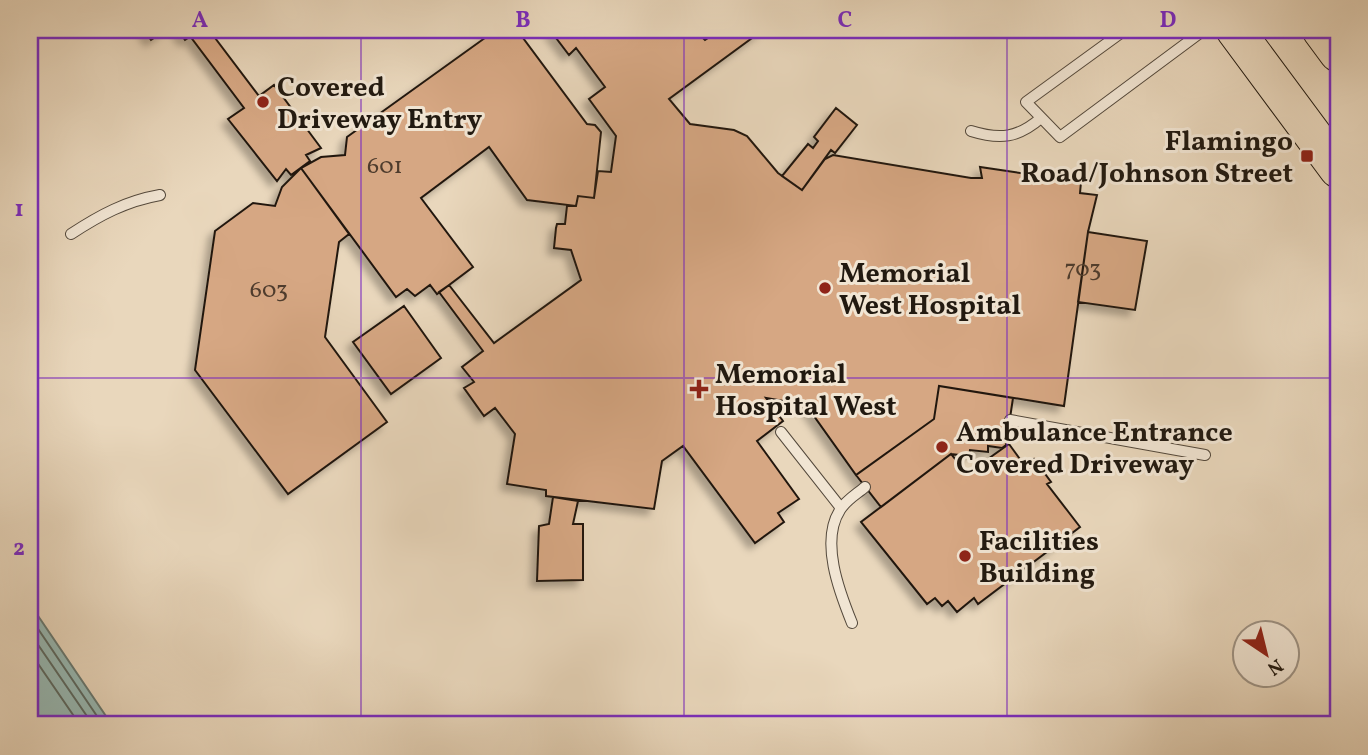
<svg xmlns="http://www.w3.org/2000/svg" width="1368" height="755" font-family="Vollkorn,serif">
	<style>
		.water { fill: #97b9b4; stroke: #687972; stroke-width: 2 }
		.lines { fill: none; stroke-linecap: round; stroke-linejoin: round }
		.shore { stroke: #5c6962; stroke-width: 2 }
		.building { fill: #d6a783; stroke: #211910; stroke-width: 2; filter: url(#shadow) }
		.lane-casing { stroke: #53483b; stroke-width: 12 }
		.highway-casing { stroke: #211910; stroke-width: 39 }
		.lane { stroke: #f1e5d3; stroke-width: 10 }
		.highway { stroke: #e9d7bc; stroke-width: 37 }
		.grid { fill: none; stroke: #7b2cbf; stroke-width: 2; stroke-opacity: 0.55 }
		.poi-dot { fill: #8f2418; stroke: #f1e5d3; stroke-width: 2.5 }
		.labels { text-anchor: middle; stroke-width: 6; stroke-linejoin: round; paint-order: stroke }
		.number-label { font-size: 24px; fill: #4e3c2d }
		.poi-label { font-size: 28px; font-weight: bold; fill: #211910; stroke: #f1e5d3; text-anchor: start }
		.neatline { fill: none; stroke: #7b2cbf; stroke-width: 2.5 }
		.grid-label { font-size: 23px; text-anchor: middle; font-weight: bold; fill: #7b2cbf }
	</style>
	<defs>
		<filter id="shadow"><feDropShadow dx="-6" dy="6" stdDeviation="3.5" flood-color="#0004"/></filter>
	</defs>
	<rect width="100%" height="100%" fill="#e9d7bc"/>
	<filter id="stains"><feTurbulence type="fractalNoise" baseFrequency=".00286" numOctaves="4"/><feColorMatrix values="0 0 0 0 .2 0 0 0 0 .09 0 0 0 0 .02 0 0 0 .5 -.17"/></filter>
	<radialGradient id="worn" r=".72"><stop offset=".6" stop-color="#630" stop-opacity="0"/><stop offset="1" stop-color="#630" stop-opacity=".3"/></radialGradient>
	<path class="water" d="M30,604l82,121h-82z"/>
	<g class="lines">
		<path class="shore" d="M30,617l73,108
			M30,633l63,92
			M30,652l50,73"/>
	</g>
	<path class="building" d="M144,30h22l-15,10z
		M178,30h22l-15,10z
		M200,30h9l50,66 15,-11 47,63 -15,7 4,6 -19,14 -5,-6 -9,12 -49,-62 16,-11 -54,-72z
		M496,30l24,4 67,90 8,1 6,7 -7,66 -16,-2 -2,10 -49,-6 -38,-53 -68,51 52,69 -36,27 -7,-9 -15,11 -8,-7 -11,8 -95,-129 20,-11 24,-2 2,-18z
		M550,30h105l47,7 3,3 15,-10h43l-94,69 21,25 44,6 13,6 31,37 24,17 23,-31 8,-4 138,23h11l-2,-11 101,15 -1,11 17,2 -9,37 -24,174 -125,-20 -5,33 -78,56 -50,-70 -40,-7 17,23 -26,20 42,58 -21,14 6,9 -29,21 -72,-97 -21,15 -8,48 -108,-13v-6l-39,-6 8,-50 -20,-26 -11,8 -20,-28 10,-6 -12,-15 21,-16 -44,-59 10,-7 45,58 87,-63 -10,-30 -17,-2 2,-20 1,-4h8l2,-18h9l2,-10 16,2 4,-27 13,1 5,-36 -27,-37 16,-12 -29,-39 -7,7z
		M655,30h65l-15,10 -3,-3z
		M836,108l21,17 -22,28 -4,-3 -29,40 -20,-14 26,-32 5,4 5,-7 -4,-4z
		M301,168l48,66 -10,8 -14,95 62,85 -99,72 -93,-124 20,-139 38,-28 22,3 7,-19z
		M1088,232l59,9 -12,69 -57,-8z
		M404,306l37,52 -50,36 -38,-52z
		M939,386l74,12 -7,47 -4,3 -14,-2v6l-18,-2 -1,6 -18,-2 -70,53 -25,-32 78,-56z
		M1009,444l16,22 9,-7 17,23 -4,2 33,43 -102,77 -4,-6 -17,14 -9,-11 -6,5 -7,-8 -8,6 -66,-82 90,-68 16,20z
		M553,497l25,4 -5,23h10v56l-46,1 2,-55 10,-2z"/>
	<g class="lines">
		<defs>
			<path id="lane" d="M1125,30l-99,72 34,35 144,-107
				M971,131c29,9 47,7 70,-13
				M71,234c29,-19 55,-33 89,-39
				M1010,420l195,35
				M781,432l60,76
				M852,623c-13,-32 -32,-82 -12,-113 6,-10 17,-16 25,-23"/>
			<path id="highway" d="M1235,30l103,139
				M1321,30l17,23"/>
		</defs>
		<use href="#lane" class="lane-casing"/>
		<use href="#highway" class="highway-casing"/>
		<use href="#lane" class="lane"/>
		<use href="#highway" class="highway"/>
	</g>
	<path class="grid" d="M361,30v695M684,30v695M1007,30v695M30,378h1308"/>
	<g class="poi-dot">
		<circle cx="263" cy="102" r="7"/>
		<rect x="1300" y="149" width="14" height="14" rx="3.5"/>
		<circle cx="825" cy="288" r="7"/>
		<path d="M695.5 378.5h7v7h7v7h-7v7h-7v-7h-7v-7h7z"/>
		<circle cx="942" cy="447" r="7"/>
		<circle cx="965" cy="556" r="7"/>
	</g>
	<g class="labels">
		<g class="number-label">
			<text x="385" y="173">601</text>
			<text x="1083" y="276">703</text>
			<text x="269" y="297">603</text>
		</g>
		<g class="poi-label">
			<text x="277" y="96">Covered<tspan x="277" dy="32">Driveway Entry</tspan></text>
			<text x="1293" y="150" text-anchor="end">Flamingo<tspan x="1293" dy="32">Road/Johnson Street</tspan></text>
			<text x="839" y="282">Memorial<tspan x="839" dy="32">West Hospital</tspan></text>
			<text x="715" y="383">Memorial<tspan x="715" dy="32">Hospital West</tspan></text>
			<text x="956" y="441">Ambulance Entrance<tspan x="956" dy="32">Covered Driveway</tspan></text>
			<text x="979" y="550">Facilities<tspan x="979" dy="32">Building</tspan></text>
		</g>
	</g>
	<rect width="1368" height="755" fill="none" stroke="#e9d7bc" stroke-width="77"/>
	<g transform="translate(1266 654) rotate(145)"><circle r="33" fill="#f1e5d3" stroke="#9e9385" stroke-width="2"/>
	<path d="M0-5L12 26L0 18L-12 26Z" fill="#8f2418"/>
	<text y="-10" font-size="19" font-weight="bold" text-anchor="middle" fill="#211910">N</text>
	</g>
	<rect x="38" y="38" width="1292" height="678" class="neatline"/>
	<g class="grid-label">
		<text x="200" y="27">A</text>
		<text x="523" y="27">B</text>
		<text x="845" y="27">C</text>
		<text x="1168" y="27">D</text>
		<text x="19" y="216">1</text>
		<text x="19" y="555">2</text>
	</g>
	<rect width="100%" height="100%" filter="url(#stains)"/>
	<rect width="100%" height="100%" fill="url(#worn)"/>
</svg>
